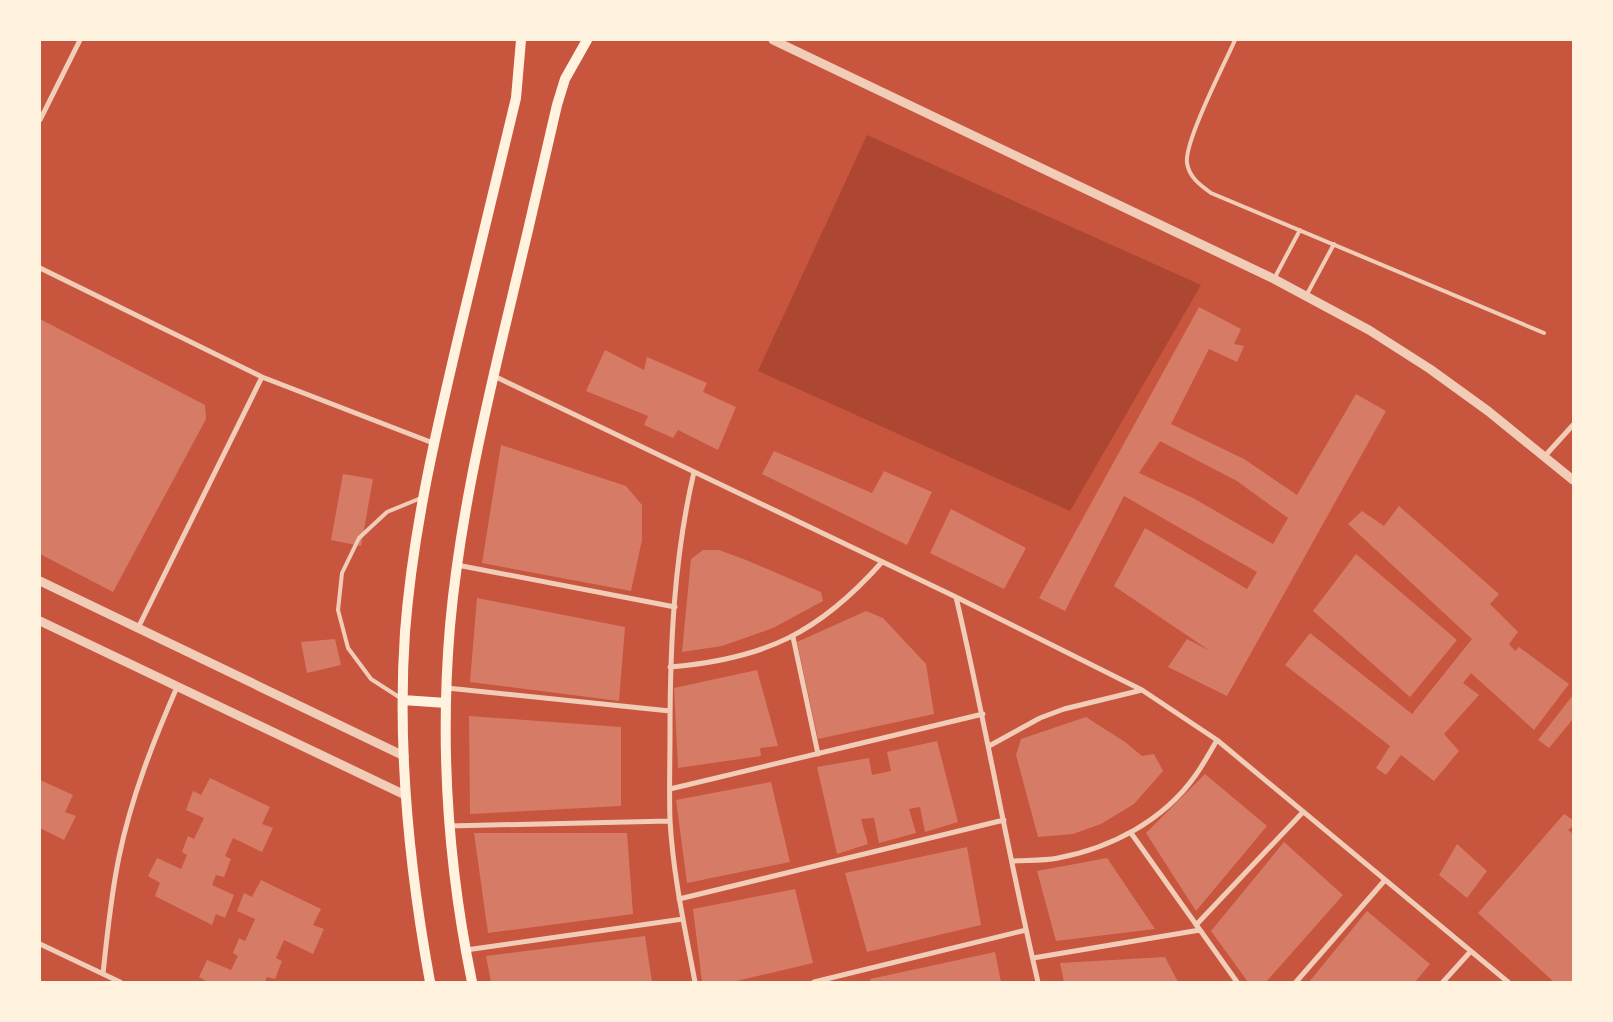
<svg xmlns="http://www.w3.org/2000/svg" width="1613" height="1022" font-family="'Public Sans',sans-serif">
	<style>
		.green { fill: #ae4732 }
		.building { fill: #d67c66; fill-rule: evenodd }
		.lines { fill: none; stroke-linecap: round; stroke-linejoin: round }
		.service { stroke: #f1ccb7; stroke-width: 4 }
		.minor { stroke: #f1ccb7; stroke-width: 5 }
		.tertiary { stroke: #f1ccb7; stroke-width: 9 }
		.secondary { stroke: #fff3e0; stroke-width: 10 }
	</style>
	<rect width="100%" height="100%" fill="#c8553d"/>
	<path class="green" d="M867,135l334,150 -131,226 -312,-140z"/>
	<path class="building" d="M1199,307l42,22 -7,15 10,2 -7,16 -28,-13 -38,75 73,35 53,36 59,-101 30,17 -159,285 -59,-29 19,-28 23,12 -96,-65 31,-58 102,61 10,-17 -133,-76 -59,115 -26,-13zM1160,441l77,40 51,37 -15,26 -80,-46 -54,-25z
		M40,319l165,86 1,14 -93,173 -73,-38z
		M605,350l39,20 3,-13 60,26 -4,9 33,15 -18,43 -40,-20 -5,8 -29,-13 4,-9 -62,-25z
		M501,445l125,41 16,19v35l-11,51 -149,-28z
		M774,451l98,42 12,-22 48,21 -25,53 -145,-71z
		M343,474l30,5 -12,67 -30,-6z
		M1399,506l100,88 -9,10 28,28 -9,12 6,7 4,-4 50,37 -35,46 -63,-57 -8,10 16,12 -35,39 15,17 -25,30 -33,-26 -15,20 -10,-7 14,-22 -105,-81 25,-32 102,81 60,-75 -124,-115 14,-13 22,15z
		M951,509l75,39 -22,41 -74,-36z
		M703,550h16l27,10 75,32 2,9 -50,27 -51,18 -40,6 9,-93z
		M1356,554l101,86 -47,57 -97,-86z
		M477,598l148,29 -6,74 -149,-19z
		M866,611l17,7 43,46 8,50 -116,25 -21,-97z
		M335,639l6,26 -34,8 -6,-31z
		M757,670l21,76 -18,2 1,8 -83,12 -4,-80z
		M1573,695v24l-24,29 -11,-8z
		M469,716l152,11v79l-151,8z
		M1086,717l39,25 17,14 12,-2 9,17 -29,33 -33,20 -28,10 -35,3 -22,-82 5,-16z
		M937,741l21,81 -33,10 -5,-25 -11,2 7,24 -37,10 -5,-25 -13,1 7,25 -31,10 -20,-87 52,-9 3,17 19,-4 -4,-19z
		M1205,774l62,52 -71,85 -50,-78z
		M210,778l60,29 -8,17 11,4 -11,24 -29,-14 -8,18 6,3 -7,18 -8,-2 -4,10 22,10 -9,23 -9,-4 -4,11 -57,-29 5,-13 -12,-7 9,-18 24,11 6,-14 -5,-3 6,-16 6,3 10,-21 -18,-8 7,-19 8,4z
		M40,780l33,15 -8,17 11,4 -12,24 -24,-12z
		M771,782l19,80 -103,21 -11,-83z
		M1564,814l9,6v6l-5,4 5,4v146l-2,2h-17l-76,-69z
		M474,833h153l6,81 -145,19z
		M1284,842l59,53 -77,87h-18l-37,-51z
		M1457,844l30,27 -20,27 -28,-23z
		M967,847l14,78 -114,27 -22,-79z
		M1107,858l48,71 -99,12 -19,-70z
		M261,880l60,29 -8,16 11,4 -11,25 -29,-14 -8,18 6,3 -7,18 -8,-2 -2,5h-57l-9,-5 8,-17 24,10 7,-14 -5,-3 6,-15 6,3 10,-22 -18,-8 7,-18 8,4z
		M795,889l18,74 -81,19h-30l-9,-73z
		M1367,911l63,53 -15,18h-106z
		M645,936l7,46h-161l-5,-26z
		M995,952l6,30h-130l-1,-3z
		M1165,957l13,25h-114l-4,-19z"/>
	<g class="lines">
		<path class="service" d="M1235,40c-10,23 -51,102 -48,123 2,14 13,22 24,30l333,140
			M1274,279l26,-49
			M1306,296l28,-52
			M402,699l-31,-20 -23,-31 -10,-38 4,-37 17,-35 28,-26 34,-14"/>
		<path class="minor" d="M40,120l40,-80
			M40,268l222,109 171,66
			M494,376l462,221 186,93 75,50 291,242
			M1544,457l29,-32
			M694,472c-20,85 -24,173 -24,261 0,29 -1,58 0,87 3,55 15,109 25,162
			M457,565l218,42
			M956,597c30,128 52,258 82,385
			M138,628l124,-251
			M793,637l25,117
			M670,667c95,-8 149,-34 212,-105
			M447,688l223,23
			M989,746l51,-28 24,-9 78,-19
			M670,789l313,-75
			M449,826l221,-5
			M1131,833l106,149
			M1012,861c15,-1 31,0 46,-3 53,-10 105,-37 137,-82 8,-11 15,-24 22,-36
			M679,899l325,-79
			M1196,925l107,-113
			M40,944l80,38
			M466,950l217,-31
			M1033,958l167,-28
			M103,974c4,-39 8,-79 16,-117 12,-59 34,-115 58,-170
			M814,982l212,-52
			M1296,982l89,-102
			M1443,982l28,-31"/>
		<path class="tertiary" d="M773,40l501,239 95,51 61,39 58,42 85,69
			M40,581l364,175
			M40,621l365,174"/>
		<path class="secondary" d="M403,700l43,3
			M430,982c-21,-115 -33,-233 -25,-350 8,-104 32,-205 56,-306 18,-76 37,-152 55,-228l5,-58
			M472,982c-24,-116 -32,-238 -22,-356 9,-100 31,-198 54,-295 18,-75 36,-151 53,-226l8,-26 22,-39"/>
	</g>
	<rect width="1613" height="1022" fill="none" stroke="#fff3e0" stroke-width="82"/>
</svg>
